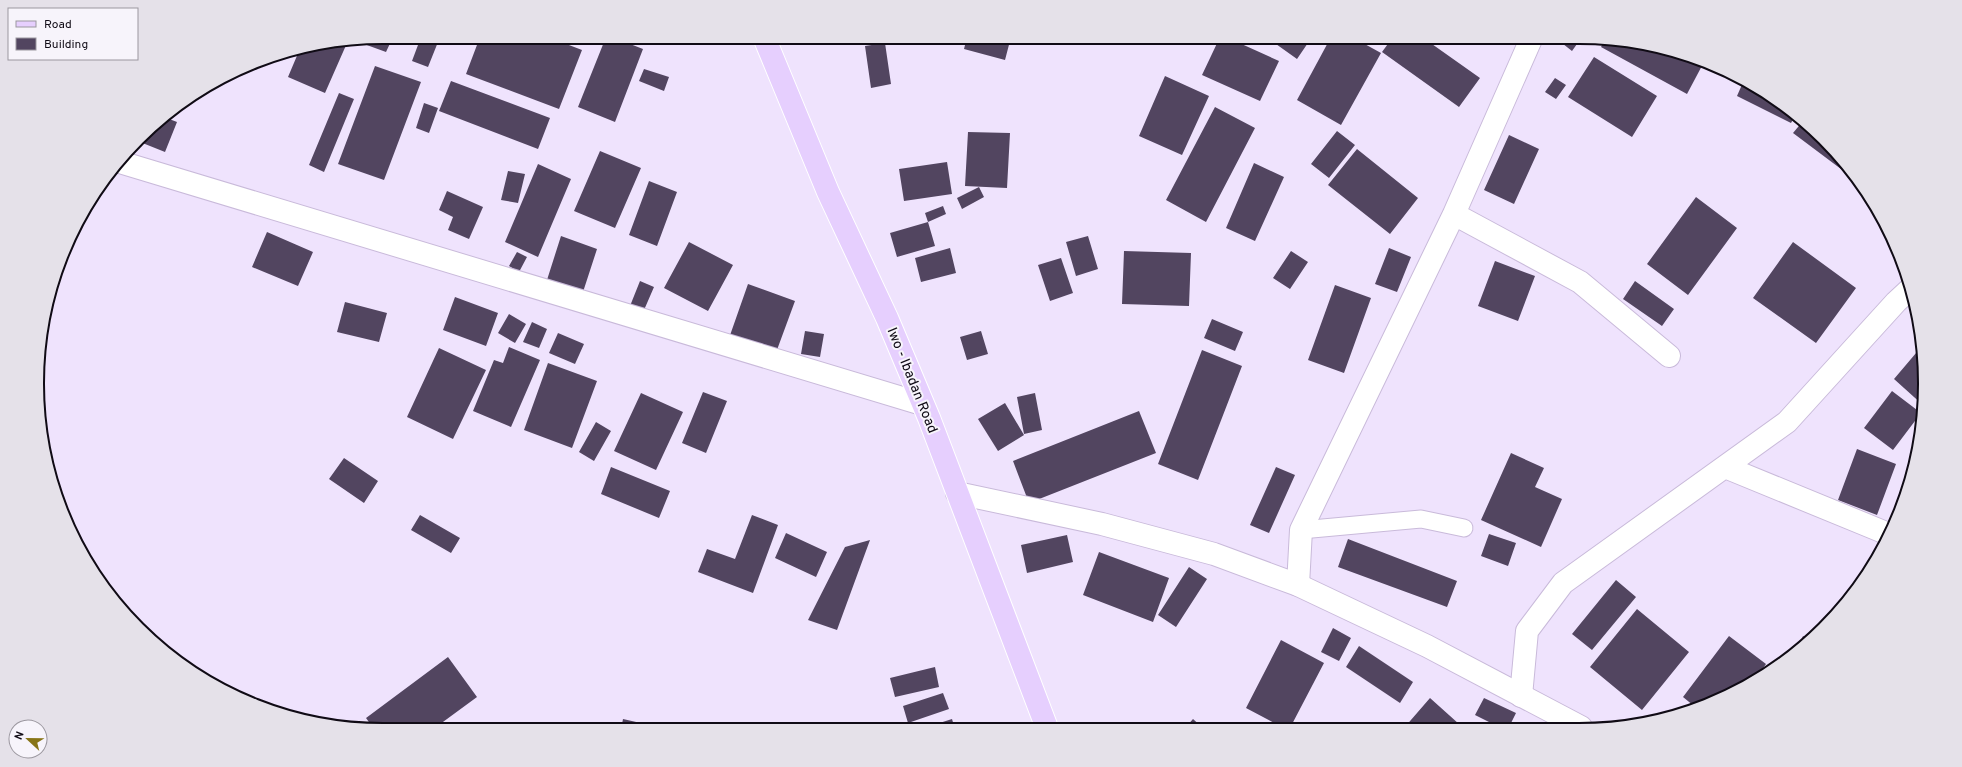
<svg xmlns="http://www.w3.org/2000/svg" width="1962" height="767" font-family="Overpass,sans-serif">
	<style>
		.building { fill: #524560 }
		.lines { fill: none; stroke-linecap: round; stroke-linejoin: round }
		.lane-casing { stroke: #c9bada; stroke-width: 19 }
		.street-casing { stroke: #c9bada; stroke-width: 24 }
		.secondary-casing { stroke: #c9bada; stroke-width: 24 }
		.primary-casing { stroke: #fff; stroke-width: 24 }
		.lane { stroke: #fff; stroke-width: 17 }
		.street { stroke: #fff; stroke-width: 22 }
		.secondary { stroke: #fff; stroke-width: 22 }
		.primary { stroke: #e6cffe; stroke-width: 22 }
		.labels { text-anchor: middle; stroke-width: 4; stroke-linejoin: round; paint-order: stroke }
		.street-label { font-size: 14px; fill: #100b15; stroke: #f7f4fb }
		.rim { fill: none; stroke: #100b15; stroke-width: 2 }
	</style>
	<rect width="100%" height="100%" fill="#efe3fd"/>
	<path class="building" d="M384,37h9l-7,15 -22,-8 2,-4z
		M421,37h19l-12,30 -16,-6z
		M480,37h68l34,13 -23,59 -93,-35z
		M606,37h6l31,12 -28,73 -37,-15z
		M967,37h44l-6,23 -41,-11z
		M1220,37h6l53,24 -19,40 -58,-26z
		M1266,37h46l-15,22z
		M1331,37h21l29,16 -40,72 -44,-25z
		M1393,37h29l58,41 -21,29 -77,-55z
		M1561,37h21l-10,14 -14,-11z
		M1605,40l63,9 36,13 -17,32 -86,-47z
		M347,43l-22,50 -37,-16 11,-26z
		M885,43l6,41 -20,4 -6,-42z
		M1594,57l63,39 -25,41 -64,-40z
		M375,66l46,16 -37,98 -46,-16z
		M644,69l25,8 -5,14 -25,-10z
		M1165,76l44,20 -27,59 -43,-19z
		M1555,78l11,7 -10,14 -11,-7z
		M1744,80l46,29 6,5 -5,9 -54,-27z
		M451,81l99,37 -12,31 -99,-38z
		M339,93l15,6 -30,73 -15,-7z
		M424,103l14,5 -9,25 -13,-5z
		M1215,107l40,21 -49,94 -40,-22z
		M164,117l13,5 -12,30 -25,-10 15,-19z
		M1803,121l36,34 12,17 -2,3 -56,-42z
		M1337,131l18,14 -26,33 -18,-14z
		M968,132l42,1 -3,55 -42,-2z
		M1509,135l30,14 -25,55 -30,-14z
		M1357,149l61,49 -28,36 -62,-49z
		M600,151l41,17 -26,60 -41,-17z
		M947,162l5,32 -48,7 -5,-32z
		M1254,163l30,14 -29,64 -29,-13z
		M538,164l33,15 -33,78 -33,-15z
		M508,171l17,3 -7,29 -17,-3z
		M649,181l28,11 -20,54 -28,-11z
		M979,187l5,10 -22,12 -5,-11z
		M447,191l36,16 -14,32 -21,-9 5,-13 -14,-7z
		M1696,197l41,31 -49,67 -41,-31z
		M943,206l3,8 -18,8 -3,-9z
		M928,222l7,24 -38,11 -7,-24z
		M267,232l46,20 -15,34 -46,-19z
		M561,236l36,13 -14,43 -36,-12z
		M1088,236l10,33 -22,7 -10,-34z
		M689,242l44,23 -25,46 -44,-23z
		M1793,242l63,46 -40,55 -63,-45z
		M950,248l6,25 -35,9 -6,-24z
		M1389,248l22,9 -14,35 -22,-8z
		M1124,251l67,2 -2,53 -67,-2z
		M1291,251l17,11 -18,27 -17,-11z
		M517,252l10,5 -8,15 -10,-6z
		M1061,258l12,35 -23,8 -12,-36z
		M1495,261l40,15 -17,45 -40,-15z
		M640,281l14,6 -13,30 -13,-6z
		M1635,281l39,28 -12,17 -39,-27z
		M748,284l47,17 -21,57 -46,-17z
		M1335,285l36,13 -27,75 -36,-13z
		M455,297l43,16 -12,33 -43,-16z
		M345,302l42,11 -8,29 -42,-10z
		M509,314l17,10 -11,19 -17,-10z
		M1212,319l31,13 -8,19 -31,-13z
		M532,322l15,7 -8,19 -16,-6z
		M805,331l19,3 -4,23 -19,-3z
		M981,331l7,23 -21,6 -7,-23z
		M558,333l26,11 -9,20 -26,-11z
		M1922,346l1,15 1,45 -30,-27z
		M509,347l31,13 -29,67 -38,-16 21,-51 9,3z
		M439,348l47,22 -33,69 -46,-22z
		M1202,350l40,16 -44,114 -40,-16z
		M548,363l49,18 -25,67 -48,-18z
		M1892,391l29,22 -28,37 -29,-22z
		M703,392l24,9 -21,52 -24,-10z
		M641,393l42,19 -27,58 -42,-19z
		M1035,393l7,37 -18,4 -7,-37z
		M1005,403l19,32 -26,16 -20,-32z
		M1139,411l17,42 -127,50 -16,-42z
		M596,422l15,9 -17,30 -15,-9z
		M1857,449l39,15 -19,51 -39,-15z
		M1511,453l33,15 -9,19 27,12 -21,48 -60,-27z
		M344,458l34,23 -14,22 -35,-24z
		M1912,464l3,1 -2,8 -10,23 -4,-2z
		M611,467l59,24 -11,27 -58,-24z
		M1276,467l19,8 -26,58 -19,-8z
		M420,515l40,23 -9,15 -40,-23z
		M752,515l26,10 -25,68 -55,-21 9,-23 28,10z
		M786,533l41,19 -11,25 -41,-19z
		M1489,534l27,9 -8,23 -27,-10z
		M1067,535l6,27 -46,11 -6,-28z
		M1348,539l109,42 -10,26 -109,-40z
		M870,540l-33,90 -29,-10 37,-73z
		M1099,552l70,26 -16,44 -70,-27z
		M1189,567l18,12 -31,48 -18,-12z
		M1616,580l20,17 -44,53 -20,-16z
		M1637,609l52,43 -47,58 -52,-43z
		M1333,628l18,10 -12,23 -18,-9z
		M1729,636l37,28 -11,15 -23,15 -38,12 -11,-9z
		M1803,636l8,4 -14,11z
		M1281,640l43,23 -34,65h-6l-38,-20z
		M1359,646l54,36 -13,21 -54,-36z
		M448,657l29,40 -45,33 -58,-1 -8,-11z
		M935,667l4,20 -44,10 -5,-19z
		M943,693l6,16 -41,14 -5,-17z
		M1430,698l29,26 -4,3 -51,1z
		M1484,698l32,15 -7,14h-10l-24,-12z
		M623,719l44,10h-46z
		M952,719l3,10h-31v-1z
		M1193,719l10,9h-18z"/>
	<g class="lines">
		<defs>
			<path id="lane" d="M1301,530l120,-11 43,9"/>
			<path id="street" d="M1454,214l126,68 89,74
				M1725,467l161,66
				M1298,585l3,-55 153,-316 78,-177
				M1521,696l6,-65 36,-48 224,-161 109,-120 14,-13"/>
			<path id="secondary" d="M123,163l799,241
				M957,493l145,31 112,30 84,31 129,61 154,81"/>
			<path id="primary" d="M764,37l64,155 59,126 42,100 118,310"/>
		</defs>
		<use href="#lane" class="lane-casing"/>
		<use href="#street" class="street-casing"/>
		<use href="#secondary" class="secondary-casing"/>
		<use href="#primary" class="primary-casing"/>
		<use href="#lane" class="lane"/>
		<use href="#street" class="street"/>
		<use href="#secondary" class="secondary"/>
		<use href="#primary" class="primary"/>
	</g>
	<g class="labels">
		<g class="street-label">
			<text transform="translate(913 380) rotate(68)" y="5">Iwo - Ibadan Road</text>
		</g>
	</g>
	<path d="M0 0H1962V767H0ZM383 44H1579A339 339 0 0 1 1918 383V384A339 339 0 0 1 1579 723H383A339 339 0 0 1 44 384V383A339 339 0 0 1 383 44Z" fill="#e5e1e9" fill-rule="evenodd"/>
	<path class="rim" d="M383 44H1579A339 339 0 0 1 1918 383V384A339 339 0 0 1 1579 723H383A339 339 0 0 1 44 384V383A339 339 0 0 1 383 44Z"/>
	<rect x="8" y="8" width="130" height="52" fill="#f7f4fb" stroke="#9b979f"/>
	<rect x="16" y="21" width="20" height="6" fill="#e6cffe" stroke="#9b979f"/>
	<text x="44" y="28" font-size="12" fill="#100b15">Road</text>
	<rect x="16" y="38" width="20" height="12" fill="#524560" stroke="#9b979f"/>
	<text x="44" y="48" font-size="12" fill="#100b15">Building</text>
	<g transform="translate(28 739) rotate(292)"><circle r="19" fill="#f7f4fb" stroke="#9b979f"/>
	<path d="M0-3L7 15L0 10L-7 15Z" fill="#877416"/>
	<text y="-6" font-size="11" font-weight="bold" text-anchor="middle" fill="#100b15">N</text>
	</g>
</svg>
